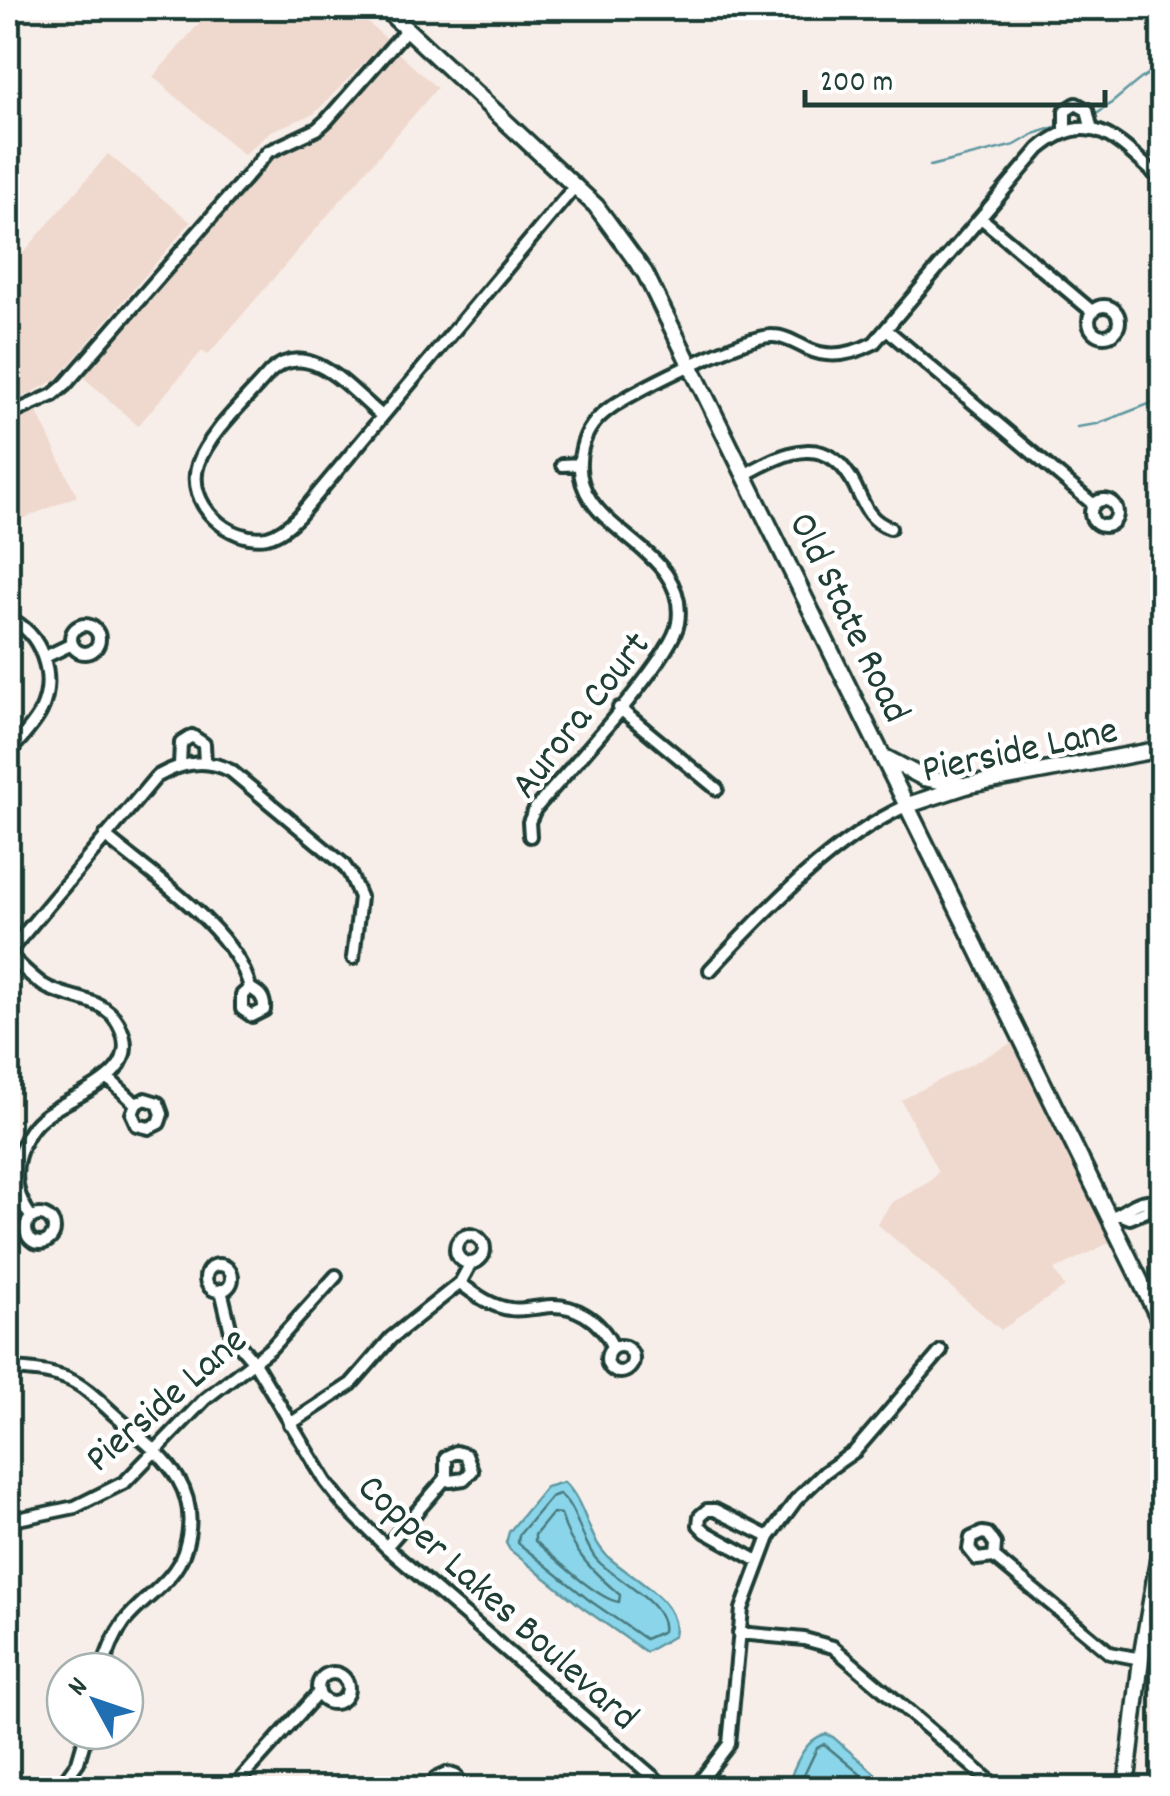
<svg xmlns="http://www.w3.org/2000/svg" width="1170" height="1796" font-family="Dekko,sans-serif">
	<style>
		.built { fill: #efd9ce }
		.water { fill: #8ad5ea; stroke: #5f98a1; stroke-width: 2.5 }
		.lines { fill: none; stroke-linecap: round; stroke-linejoin: round }
		.shore { stroke: #4a7a7d; stroke-width: 2.5 }
		.stream { stroke: #5f98a1; stroke-width: 2.5 }
		.street-casing { stroke: #1f3d34; stroke-width: 18 }
		.secondary-casing { stroke: #1f3d34; stroke-width: 21 }
		.street { stroke: #fff; stroke-width: 10 }
		.secondary { stroke: #fff; stroke-width: 14 }
		.labels { text-anchor: middle; stroke-width: 9; stroke-linejoin: round; paint-order: stroke }
		.street-label { font-size: 40px; fill: #1f3d34; stroke: #fff }
	</style>
	<rect width="100%" height="100%" fill="#f8eee9"/>
	<filter id="ink" filterUnits="userSpaceOnUse"><feTurbulence type="fractalNoise" baseFrequency=".01" numOctaves="2"/><feDisplacementMap in="SourceGraphic" scale="20" xChannelSelector="R" yChannelSelector="G"/><feConvolveMatrix kernelMatrix="1 2 1 2 8 2 1 2 1" color-interpolation-filters="sRGB"/></filter>
	<g filter="url(#ink)">
		<path class="built" d="M212,8h138l37,31 -73,75 -43,17 -27,24 -91,-78z
			M397,52l40,36 -229,267 -6,-4 -64,75 -55,-49 183,-217 18,-13 28,-8 13,-9z
			M108,154l83,68 -135,158 -48,25v-152l6,-7 9,7z
			M36,410l41,86 -52,22 -17,2v-99z
			M1012,1043l99,199 -57,28 11,17 -64,43 -124,-106 14,-21 38,-21 9,-10 -37,-72z"/>
		<path class="water" d="M564,1482c22,21 22,52 43,74 22,21 75,44 67,80l-28,16 -63,-44 -73,-58 -4,-7 3,-11 37,-45z
			M826,1734l7,3 59,51h-104c4,-19 17,-50 38,-54z"/>
		<g class="lines">
			<path class="shore" d="M559,1494c16,9 23,49 38,66 17,19 71,44 66,71l-18,8 -56,-39 -71,-57 1,-8 32,-38z
				M553,1513l8,1c10,37 31,57 59,81l-1,7c-21,-2 -65,-45 -84,-61v-6z
				M798,1788l19,-40 7,-4 53,44"/>
			<path class="stream" d="M1093,116c25,-14 42,-38 69,-50
				M1069,124l16,-5
				M930,166l85,-21 19,-11 27,-9
				M1077,427l20,-3 65,-25"/>
			<defs>
				<path id="street" d="M1065,132v-21l11,-7 11,6 4,17
					M981,218l112,94
					M1089 321a15 15 0 1 1 30 0a15 15 0 1 1-30 0Z
					M887,330l207,175
					M8,415l45,-20 12,-10 203,-233 49,-23 10,-9 80,-91
					M382,416c-30,-24 -73,-80 -112,-44 -21,25 -62,62 -72,92 -13,39 31,80 69,73 13,-3 23,-12 32,-21l277,-331
					M562,465l18,-1
					M746,474c41,-23 82,-42 109,12 9,19 14,35 35,42
					M1091 513a13 13 0 1 1 26 0a13 13 0 1 1-26 0Z
					M8,618c34,14 49,59 33,93 -7,15 -23,30 -33,43
					M71 639a14 14 0 1 1 28 0a14 14 0 1 1-28 0Z
					M45,657l27,-13
					M619,708l98,81
					M180,765l1,-22 11,-7 12,8 1,19
					M105,836c46,39 131,93 145,152l-8,7v14l10,7 12,-6c1,-13 -5,-17 -14,-22
					M530,836l-1,-14 6,-13c28,-33 138,-151 143,-186 13,-81 -117,-92 -96,-175 4,-18 16,-32 31,-42 27,-17 131,-71 160,-70 12,0 24,8 35,13 22,10 45,5 66,-6l165,-194c53,-46 82,-4 123,31
					M8,953l148,-176c24,-14 49,-20 75,-6l112,93 7,10 10,23 -7,61
					M8,954c11,10 22,22 35,31 23,15 60,11 75,38 31,55 -50,71 -77,96 -12,10 -19,25 -23,40 -5,23 0,39 13,58
					M710,970c56,-60 123,-131 198,-165
					M109,1079l27,25 -4,10 5,11 12,3 10,-5 3,-9 -4,-11 -13,-4 -9,5
					M1120,1214l10,4 24,-10 2,-7
					M26 1229a14 14 0 1 1 28 0a14 14 0 1 1-28 0Z
					M1110,1218c22,-9 25,-20 52,-17
					M456 1249a14 14 0 1 1 28 0a14 14 0 1 1-28 0Z
					M206 1278a13 13 0 1 1 26 0a13 13 0 1 1-26 0Z
					M460,1283c15,11 30,23 50,26 10,2 21,-1 32,-2 31,-5 59,12 71,41
					M221,1290l11,46 22,26 72,120 18,23 42,42 280,241
					M607 1359a13 13 0 1 1 26 0a13 13 0 1 1-26 0Z
					M8,1369c21,1 40,2 60,10 19,8 34,25 49,38 43,38 89,69 67,135 -11,31 -40,45 -60,70 -11,15 -17,31 -22,49
					M290,1424l61,-40 40,-46 69,-55 11,-20
					M8,1521l67,-14 50,-25 80,-83 66,-51 65,-72
					M386,1547l60,-69v-21l10,-5 10,3 6,16 -8,8 -14,2 -4,-3
					M994,1557l-17,2 -8,-10 2,-11 11,-5 6,1 7,10 -1,13 116,96 31,6
					M758,1561l-52,-29 -7,-7 1,-9 7,-6h8l54,27
					M739,1633l65,6 29,8 165,141
					M318 1688a15 15 0 1 1 30 0a15 15 0 1 1-30 0Z
					M59,1788l19,-26 9,-31
					M233,1788l86,-96
					M433,1788l3,-10 11,-5 9,3 5,12
					M695,1788l34,-44 13,-135 27,-72 27,-37 29,-28 30,-21 86,-100"/>
				<path id="secondary" d="M384,8l212,198 49,67 517,1052
					M886,758l38,20 39,7
					M908,805l61,-20 193,-36
					M1126,1788l15,-129 21,-121"/>
			</defs>
			<use href="#street" class="street-casing"/>
			<use href="#secondary" class="secondary-casing"/>
			<use href="#street" class="street"/>
			<use href="#secondary" class="secondary"/>
		</g>
	</g>
	<g class="labels">
		<g class="street-label">
			<text transform="translate(852 616) rotate(64)" y="14">Old State Road</text>
			<text transform="translate(578 713) rotate(-52)" y="14">Aurora Court</text>
			<text transform="translate(1019 747) rotate(-12)" y="14">Pierside Lane</text>
			<text transform="translate(164 1397) rotate(-41)" y="14">Pierside Lane</text>
			<text transform="translate(500 1600) rotate(42)" y="14">Copper Lakes Boulevard</text>
		</g>
	</g>
	<rect width="1170" height="1796" fill="none" stroke="#fff" stroke-width="40"/>
	<rect x="20" y="20" width="1130" height="1756" fill="none" stroke="#1f3d34" stroke-width="4" filter="url(#ink)"/>
	<g transform="translate(95 1701) rotate(310)"><circle r="48" fill="#ffffff" stroke="#a5b1ae" stroke-width="2.5"/>
	<path d="M0-8L18 38L0 25L-18 38Z" fill="#1f6fb2"/>
	<text y="-15" font-size="28" font-weight="bold" text-anchor="middle" fill="#1f3d34">N</text>
	</g>
	<path d="M805 90v15h300v-15" fill="none" stroke="#1f3d34" stroke-width="5"/>
	<text x="820" y="90" font-size="30" fill="#1f3d34" stroke="#ffffff" stroke-width="8" paint-order="stroke">200 m</text>
</svg>
